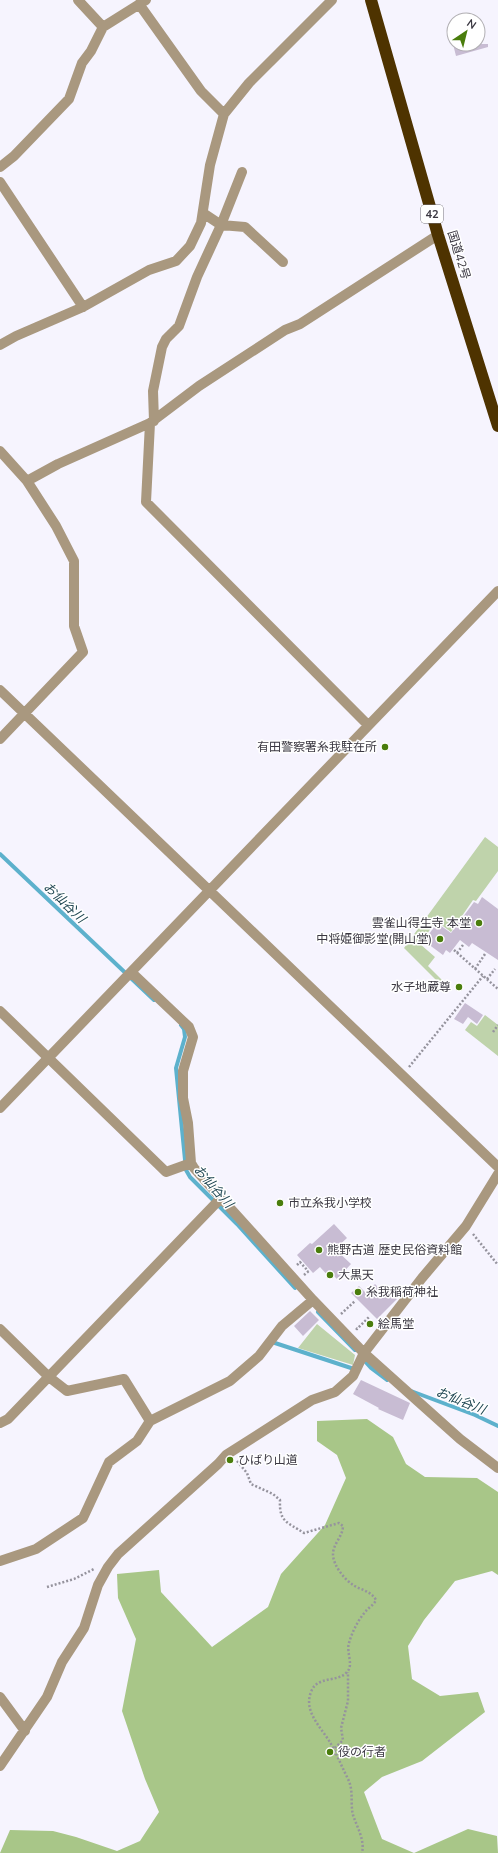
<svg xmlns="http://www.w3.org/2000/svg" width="498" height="1853" font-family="Mulish,'Noto Sans JP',sans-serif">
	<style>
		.green { fill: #bfd3ab }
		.forest { fill: #a8c688 }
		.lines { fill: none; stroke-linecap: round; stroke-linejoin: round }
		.stream { stroke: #5db1cc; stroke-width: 4 }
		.building { fill: #c8bcd3 }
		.path { stroke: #95939d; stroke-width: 2.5; stroke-dasharray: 2 2; stroke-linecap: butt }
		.minor { stroke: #a9987f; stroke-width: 10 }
		.highway { stroke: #4e3300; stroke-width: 12 }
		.poi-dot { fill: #4a7d0c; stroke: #fff; stroke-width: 1.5 }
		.labels { text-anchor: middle; stroke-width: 3; stroke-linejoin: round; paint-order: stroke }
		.shield { fill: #fff; stroke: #76747b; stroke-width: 1 }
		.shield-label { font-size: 11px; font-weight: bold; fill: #3b3842 }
		.street-label { font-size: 12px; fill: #3b3842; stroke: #fff }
		.poi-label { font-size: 12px; fill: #3b3842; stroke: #fff; text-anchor: start }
		.water-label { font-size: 13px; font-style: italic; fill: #1f4652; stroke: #fff }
	</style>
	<rect width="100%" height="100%" fill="#f6f4fe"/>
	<path class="green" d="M485,837l13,10v24l-22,30 -3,-1 -22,32 -15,-11 -16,23 15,13 -7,9 17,17 -3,3 -38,-38z
		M485,1015l13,10v31l-33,-26 6,-8 6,4z
		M317,1324l38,31 -2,10 -55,-17z"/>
	<path class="forest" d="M367,1419l26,18 13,27 19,13 52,1 21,14v83l-6,-4 -37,10 -31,39 -16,26 4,33 28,17 38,-4 7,20 -63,49 -40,16 -18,15 18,47 32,14h-414l10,-23 43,1 23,6 41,14 23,-10 19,-29 -14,-33 -23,-68 14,-72 -18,-41 -1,-24 42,-4 2,22 51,55 56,-40 13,-33 44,-49 21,-47 -9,-23 -20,-14v-20z
		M468,1829l29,7 1,17h-84z"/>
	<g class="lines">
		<path class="stream" d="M0,854l154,146
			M181,1025l3,4 1,8 -9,31 10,102 4,7 47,47 58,64
			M318,1312l37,38
			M275,1343l76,25
			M362,1358l9,10 16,12
			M411,1391l64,24 23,11"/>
	</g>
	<path class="building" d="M453,44h35v3l-32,9z
		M482,897l16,12v51l-26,-17 -3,4 -9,-7 -10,13 -4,-3 -3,5 -19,-14 13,-18 14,10 23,-31 4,2z
		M465,1003l18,12 -6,9 -9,-7 -5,7 -9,-5z
		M334,1224l13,14 -12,11 16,15 -14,15 -3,-3 -3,3 -11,-12 -7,6 -16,-18 13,-12 2,1z
		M375,1284l11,11 3,-3 8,7 -20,20 -26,-26 8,-7 7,7z
		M310,1311l9,9 -16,16 -9,-10z
		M361,1380l49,23 -7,17 -25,-11 1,-1 -26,-14z"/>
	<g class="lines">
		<path class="path" d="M454,950l44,39
			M457,953l6,-8
			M475,969l10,-15
			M487,979l8,-10
			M493,1032l5,-7
			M409,1067l74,-91
			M473,1234l25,31
			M297,1265l3,-3 8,9
			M304,1275l6,-5
			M341,1314l14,-13
			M356,1328l1,1 12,-12
			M237,1461l10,12 4,11 22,10 7,6c-1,22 7,22 24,33l35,-10 4,3c0,10 -10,18 -10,28 0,11 11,25 20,31 8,5 18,6 23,15 -2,5 -7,7 -10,11 -8,9 -14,21 -17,32 -3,9 5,22 -2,29 -9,11 -30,3 -36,20 -8,20 11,36 20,52 6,11 11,23 17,35 6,12 2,24 5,36 4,12 12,25 9,38
			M47,1587l27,-8 20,-10
			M335,1753l-5,1 -2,-3 8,-4 7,-7 -2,-12 7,-27v-29"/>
		<path class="minor" d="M139,4l62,87 23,23
			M103,27l43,-27
			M0,167l14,-11 55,-57 13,-36 9,-12 12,-24 -25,-27
			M0,182l83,125
			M203,213l18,12 24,2 38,35
			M0,345l16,-9 67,-29 66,-37 27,-9 14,-15 11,-23 9,-58 14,-51 25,-31 83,-83
			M154,421l-1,-30 9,-44 4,-8 13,-13 18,-49 24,-52 21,-53
			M150,423l-4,79 222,223
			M0,451l27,30 29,45 18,35v65l9,26 -83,87
			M27,481l31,-17 92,-41 49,-37 86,-56 15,-6 138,-89
			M0,690l498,477
			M131,972l58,55 4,10 -10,34v27l5,25 3,40 3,5 119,132 51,53 96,86 38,29
			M0,1011l166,161 25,-9
			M0,1108l498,-517
			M0,1329l49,48 18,14 57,-12 26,42
			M0,1423l8,-4 213,-221
			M0,1561l36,-12 47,-31 26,-56 28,-21 13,-20 80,-40 29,-25 23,-30 31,-26
			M0,1697l25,34
			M0,1766l47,-69 15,-35 22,-34 14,-43 10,-18 10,-13 100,-90 8,-9 86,-55 23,-8 18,-16 11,-23 58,-75 44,-52 32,-52"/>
		<path class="highway" d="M371,0l67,235 60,191"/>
	</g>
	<g class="poi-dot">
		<circle cx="385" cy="747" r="4"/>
		<circle cx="479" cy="923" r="4"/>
		<circle cx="440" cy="939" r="4"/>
		<circle cx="459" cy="987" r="4"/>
		<circle cx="280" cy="1203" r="4"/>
		<circle cx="319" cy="1250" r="4"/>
		<circle cx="330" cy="1275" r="4"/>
		<circle cx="358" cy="1292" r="4"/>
		<circle cx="370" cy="1324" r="4"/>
		<circle cx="230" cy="1460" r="4"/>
		<circle cx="330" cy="1752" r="4"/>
	</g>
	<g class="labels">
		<rect class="shield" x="421" y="205" width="22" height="18" rx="3"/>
		<g class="shield-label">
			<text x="432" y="218">42</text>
		</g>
		<g class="street-label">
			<text transform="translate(459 255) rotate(73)" y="4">国道42号</text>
		</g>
		<g class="poi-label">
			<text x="377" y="751" text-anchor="end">有田警察署糸我駐在所</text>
			<text x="471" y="927" text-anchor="end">雲雀山得生寺 本堂</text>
			<text x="432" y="943" text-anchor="end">中将姫御影堂(開山堂)</text>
			<text x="451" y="991" text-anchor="end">水子地蔵尊</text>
			<text x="288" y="1207">市立糸我小学校</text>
			<text x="327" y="1254">熊野古道 歴史民俗資料館</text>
			<text x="338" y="1279">大黒天</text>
			<text x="366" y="1296">糸我稲荷神社</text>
			<text x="378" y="1328">絵馬堂</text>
			<text x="238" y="1464">ひばり山道</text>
			<text x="338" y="1756">役の行者</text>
		</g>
		<g class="water-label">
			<text transform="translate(65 902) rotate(44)" y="5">お仙谷川</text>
			<text transform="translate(214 1186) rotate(49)" y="5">お仙谷川</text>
			<text transform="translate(461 1400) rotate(22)" y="5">お仙谷川</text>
		</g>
	</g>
	<g transform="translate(466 32) rotate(35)"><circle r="19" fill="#ffffff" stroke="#b1afb3"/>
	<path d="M0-3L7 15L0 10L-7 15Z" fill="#4a7d0c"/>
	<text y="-6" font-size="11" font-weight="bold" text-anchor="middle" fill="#3b3842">N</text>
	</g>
</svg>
